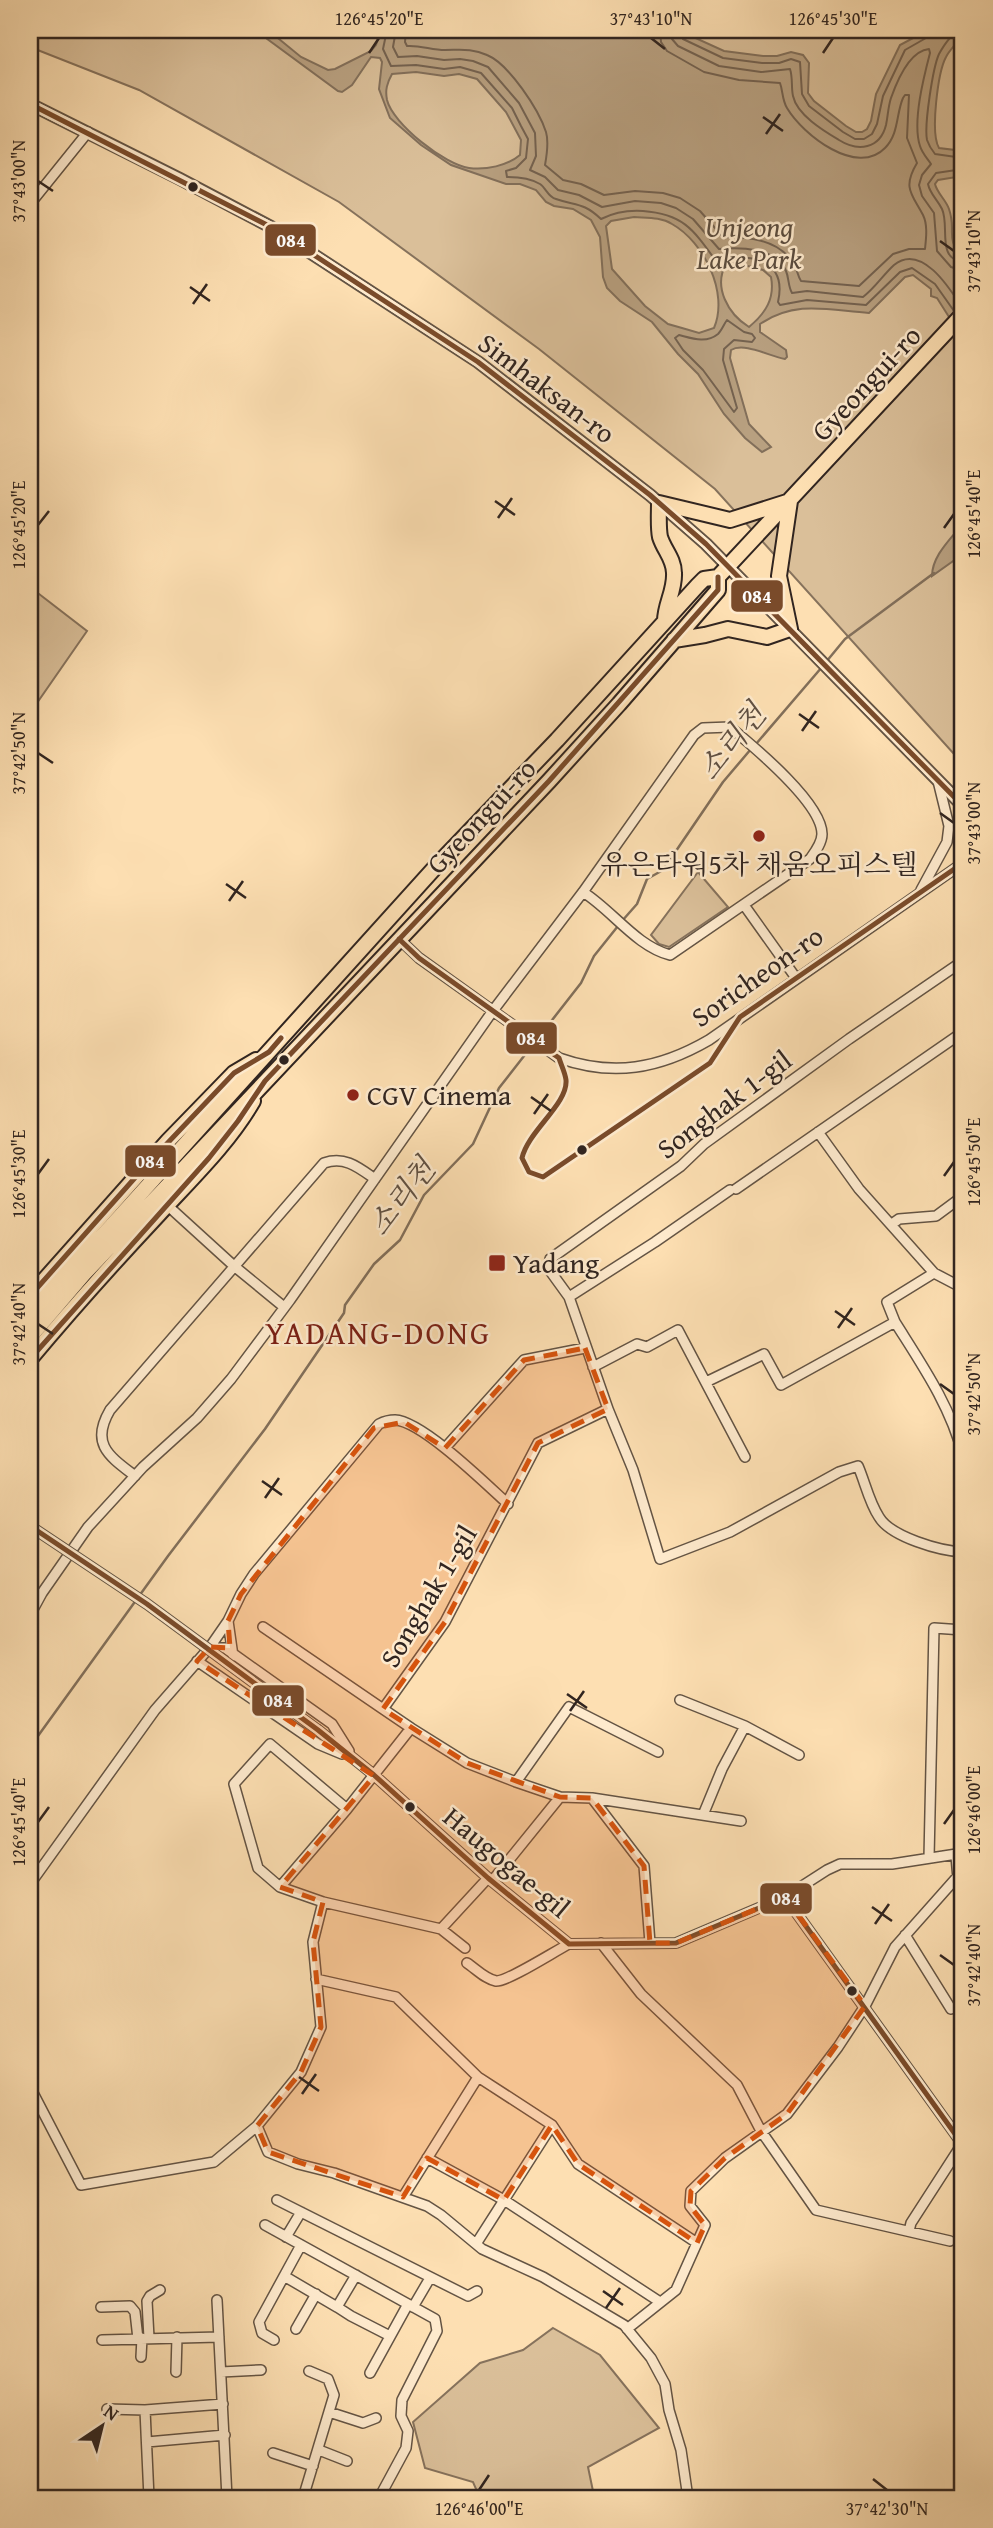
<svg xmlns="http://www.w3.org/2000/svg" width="993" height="2528" font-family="'Gentium Book Plus','Noto Serif KR',serif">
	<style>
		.green { fill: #dabf99; stroke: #86725c; stroke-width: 2 }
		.water { fill: #b8a080; stroke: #826f5a; stroke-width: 2; fill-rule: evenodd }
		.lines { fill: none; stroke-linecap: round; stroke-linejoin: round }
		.shore { stroke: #746250; stroke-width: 2 }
		.stream { stroke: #826f5a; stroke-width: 2.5 }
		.minor-casing { stroke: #645444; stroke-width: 12 }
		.tertiary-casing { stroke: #645444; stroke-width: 14 }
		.primary-casing { stroke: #312520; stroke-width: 18 }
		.minor { stroke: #feeacd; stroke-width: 9 }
		.tertiary { stroke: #feeacd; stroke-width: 10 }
		.primary { stroke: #fddfb2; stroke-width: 14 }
		.minor-bridge-casing { stroke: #645444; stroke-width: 12; stroke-linecap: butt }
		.minor-bridge { stroke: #feeacd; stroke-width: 9 }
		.bus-1-casing { stroke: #feeacd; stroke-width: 10 }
		.bus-1 { stroke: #7a4b2a; stroke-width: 5 }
		.marked { fill: #d6540e; fill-opacity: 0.2; stroke: #d6540e; stroke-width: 5; stroke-dasharray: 14 9; stroke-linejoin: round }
		.ticks { fill: none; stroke: #312520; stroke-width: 2.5 }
		.bus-dot { fill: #312520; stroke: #feeacd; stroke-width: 2.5 }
		.poi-dot { fill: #8f2418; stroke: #feeacd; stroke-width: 2.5 }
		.labels { text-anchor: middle; stroke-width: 5; stroke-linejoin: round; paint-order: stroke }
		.park-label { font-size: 28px; font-style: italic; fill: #5b4c3e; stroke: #feeacd }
		.street-label { font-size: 28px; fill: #312520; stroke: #feeacd }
		.poi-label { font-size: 28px; fill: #312520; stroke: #feeacd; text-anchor: start }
		.water-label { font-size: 30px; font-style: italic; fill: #605042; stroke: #feeacd }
		.quarter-label { font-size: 32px; letter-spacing: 2px; fill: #7a1f14; stroke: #feeacd }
		.line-badge { stroke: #feeacd; stroke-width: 2.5 }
		.badge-label { font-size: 19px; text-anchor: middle; font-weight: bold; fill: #fff }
		.neatline { fill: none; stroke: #312520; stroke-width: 2.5 }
		.ticks-label { font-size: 18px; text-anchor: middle; fill: #312520 }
	</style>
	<rect width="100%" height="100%" fill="#fddfb2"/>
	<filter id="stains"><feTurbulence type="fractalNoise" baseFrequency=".00286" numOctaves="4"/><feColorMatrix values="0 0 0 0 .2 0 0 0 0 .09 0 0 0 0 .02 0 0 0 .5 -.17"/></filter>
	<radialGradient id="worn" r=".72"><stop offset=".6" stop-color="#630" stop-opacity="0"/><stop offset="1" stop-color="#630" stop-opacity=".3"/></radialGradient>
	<path class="green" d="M30,30h933v734l-248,-275 -176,-140 -200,-147 -200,-112 -109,-43z
		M30,587l57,44 -57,82z
		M698,872l30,35 -59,40 -10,-3 -8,-9z
		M553,2328l47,27 59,73 -71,39 6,29 -2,2h-112l-7,-16 -48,-14 -12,-46 67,-59 43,-13z"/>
	<path class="water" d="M255,30h13l33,27 27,13 7,-1 36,-18 5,-6 5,-15h297l46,21 39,5h14l14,-4 12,3 6,8 -1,30 6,8 32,25 10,6h6l5,-3 4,-8 5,-27 24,-49 28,-15h35c0,9 -12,17 -17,27 -8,15 -16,76 -7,91l24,3v25l-25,4 -3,4c2,9 11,16 14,25 8,23 -5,28 14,49v81l-26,-41 -6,-2v-7l-18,-14 -8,2 -36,36c-42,-3 -73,-13 -109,11v8l26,18 1,7 -2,2c-16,-3 -41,-17 -54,-9l-1,8 19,66 22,23 -9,5 -17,-14 -21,-24 -26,-40 -20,-20 -26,-32 -32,-21 -13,-13 -4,-11 -3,-40 -9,-17 -18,-11 -19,-3 -8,-4 -10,-12 -16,-6h-14l-55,-19 -30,-20 -31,-27 -11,-29 3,-27 -2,-4 -9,-1 -19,28 -10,7 -4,-1zM416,72l28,4 15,-2 18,5 29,33 15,28 -1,15c-13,11 -34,15 -51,13 -24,-3 -76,-44 -82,-68 -2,-10 0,-17 5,-26zM634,217c13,1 27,0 38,7 32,18 57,69 42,104l-15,5 -17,-5 -14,-4 -23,-18 -33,-37 -6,-43 5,-5zM736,263l27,7 8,7c4,21 -5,36 -22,50 -21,-13 -36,-40 -23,-63z
		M963,523v31l-31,22c0,-21 20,-38 31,-53z"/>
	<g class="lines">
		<path class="shore" d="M387,30l-4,19 8,17 25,-1 28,4 16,-2 21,6 31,35 9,18 7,13 -2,19 -10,10 -10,3 1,6c11,0 23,1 33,7 6,4 8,13 16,15 20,7 27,3 45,20 12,-6 27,-9 42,-8 40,3 50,18 73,50 31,-9 72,-3 62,41l2,3 27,-5 59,5 34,-33 12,-4 23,16 19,27
			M396,30l-3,17 5,10 19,-1 27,4 16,-1 13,2 15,6 31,36 16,30 1,23 -6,14 15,7 13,13 21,5 23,12 33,-6 26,2 15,5 17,11 26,30c20,-2 57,-2 67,22 3,7 2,15 6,22l15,-2 56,6c12,-9 20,-22 31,-32 27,-22 55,22 67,41
			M406,30l-1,12 2,4c13,-1 25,4 38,4 15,0 27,-2 42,5 22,9 52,55 59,77 3,10 1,22 -1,33l18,15 18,4 23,11 31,-4 28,2 17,5 20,13 23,26c25,0 53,2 69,24 5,6 5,14 9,20l58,5 34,-32 16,-5h16c1,-10 3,-24 -2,-34 -11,-21 -21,-27 -6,-52l-10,-25 2,-43h-4l-2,3c-7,16 -4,36 -18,50 -28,29 -82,-13 -98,-40 -5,-8 -4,-17 -7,-25l-41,-3 -35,-8 -37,-21 -6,-9 -1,-12
			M670,30l2,9 6,7 41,20 42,6 29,-3c3,9 1,18 3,27 4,19 31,35 46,44 19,12 41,9 47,-15 2,-9 2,-18 5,-27 6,-17 18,-47 38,-49l1,4c-6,23 -18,69 -10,93 2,7 7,12 11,18l-9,11 -3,10 3,11 12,17 3,38 14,16 12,4
			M679,30l4,9 40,19 39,5h17l12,-4 9,3 2,32 7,12 34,26 12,7h9l8,-5 5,-10 6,-28 22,-46 21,-12 3,-8
			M961,30c-9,3 -17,15 -22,24 -6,13 -15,71 -12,86 2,6 4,9 8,14l28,4
			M963,169l-27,4 -8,11c2,10 9,15 14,25 8,17 -6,50 21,53
			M727,320l17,12 8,2 3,4 -3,4 -18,-2 -10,9 -1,11 14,48 -3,4 -31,-42 -20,-20 -8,-12 4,-3c12,3 27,9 39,-1 4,-4 6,-10 9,-14z"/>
		<path class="stream" d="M826,662l19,-23 89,-66
			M756,744l66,-77
			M622,921l15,-17 10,-25 16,-9 60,-88 28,-33
			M30,1747l138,-191 97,-127 79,-116 1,-8 29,-41 26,-24 24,-45 49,-51 26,-56 82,-105 13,-27 24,-30"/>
		<defs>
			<path id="minor" d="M30,204l58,-72
				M921,890l26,-48 2,-16 -11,-45
				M744,905l52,73
				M399,939l20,19 140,100c54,19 100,11 150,-18l254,-177
				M818,1132l41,57 75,84
				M736,1189l227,-157
				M167,1205l67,61 50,41
				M892,1224l7,-5 37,-3 27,-20
				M569,1297l86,-55 75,-52
				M895,1322c27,43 55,83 68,133
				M593,1367l44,-23 10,3 31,-17 67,127
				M706,1382l58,-28 17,31 114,-63 -8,-20 47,-29 21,11 8,-6
				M608,1409l25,61 27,89 70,-27 109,-60 19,-6c7,16 11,36 21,51 12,20 61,34 84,35
				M445,1448l79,-88 61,-12
				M135,1476c-26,-20 -45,-32 -25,-66l214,-247c21,-7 34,4 51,16
				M30,1615l12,-22 46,-66 55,-60 54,-49 34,-39 59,-79 202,-288 91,-120 111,-157 9,-7 27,-1c24,20 92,76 92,107 0,9 -7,18 -12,25l-140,96c-34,-9 -57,-44 -87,-63
				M228,1621l13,-27 13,-20 125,-150c4,-2 11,-4 16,-4 27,1 91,64 113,84
				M263,1627l120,82
				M210,1647l15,1 107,76 17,27
				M197,1661l121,83 24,10
				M680,1700l65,26 -23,43 -19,46
				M745,1726l54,29
				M411,1728l56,35 49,19
				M318,1730l56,45 114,103 81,66 107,-1 109,-46 42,-27 13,-6h52l71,-11
				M658,1752l-89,-45 -53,75 44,15 32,1 149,23
				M592,1798l52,68 6,77
				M956,1856l2,23 5,12
				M929,1858l5,-230 29,2
				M488,1878l-47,51 -118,-27 -43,-15 67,-78 64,-81 -28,-19 62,-87 93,-179 70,-34 -39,-112 -21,-29 2,-9 131,-93 23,-22 145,-105 114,-78
				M492,1881l68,-84
				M30,1884l125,-174 55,-63 18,-26 5,35
				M280,1887l-22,-19 -24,-84 36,-40 77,65
				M785,1897l178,248
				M441,1929l24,19
				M905,1935l46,74
				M601,1943l40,51 96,91 24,46 55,79 134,31
				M467,1963c9,6 18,16 29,18 11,1 59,-30 73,-37
				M316,1979l80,18 82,80 74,48 26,39 119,79
				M30,2087l51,98 133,-23 43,-36 44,-54 20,-45 -8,-85 10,-40
				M257,2126l11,26 30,12 36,9 93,33 14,9 41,34 61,28 81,48 27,33 14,26 4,26 12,40 7,48
				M427,2158l77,42 156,102
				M403,2197l75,-120
				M277,2200l191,96 9,-5
				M265,2225l170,94 2,12 -35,69 -1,16 7,15 -2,17 -27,50
				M909,2231l2,-8 51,-79
				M286,2237l15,-25
				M476,2244l76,-119
				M284,2276l53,31 19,-32
				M217,2300l10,198
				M334,2305l17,11 39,20
				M101,2307l29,-1 5,6 3,27
				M413,2307l17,-29
				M296,2329l20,-35
				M627,2329l49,-39 29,-65 -15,-19 1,-15 34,-33 62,-44 51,-67 27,-41 30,-59 63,-71
				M149,2338l-2,-37 3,-5 10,-6
				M102,2340l117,-3
				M274,2340l-12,-7 -3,-11 42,-77
				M141,2357l1,-19
				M176,2372l1,-35
				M221,2372l40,-2
				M370,2373l38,-69
				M107,2409l38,1
				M329,2412l34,11 13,-5
				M147,2442l78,-7
				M319,2450l28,11
				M273,2453l40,13
				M149,2498l-4,-88 78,-6
				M166,2498h11
				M303,2498l31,-103 -6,-16 -19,-8"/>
			<path id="tertiary" d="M30,104l150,75 91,48 207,135 172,133 56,49 257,262"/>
			<path id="primary" d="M665,621c0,-17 10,-30 9,-48 0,-14 -10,-23 -14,-36 -2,-10 -1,-23 -1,-34l71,17 60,-19 -11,75 11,53 -23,8 -39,-8 -23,6 -31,5
				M30,1296l138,-155 66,-68 22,-13
				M30,1316l410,-454 117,-122 141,-155 6,-6 14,-2 245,-263
				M30,1337l54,-63 465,-493 70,-77 99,-114v-13
				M30,1359c41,-49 84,-97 128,-144 33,-36 70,-71 95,-114"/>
		</defs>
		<use href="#minor" class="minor-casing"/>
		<use href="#tertiary" class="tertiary-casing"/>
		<use href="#primary" class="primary-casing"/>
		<use href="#minor" class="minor"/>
		<use href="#tertiary" class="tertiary"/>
		<use href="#primary" class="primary"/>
		<defs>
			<path id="minor-bridge" d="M30,1526l117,78 171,126"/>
		</defs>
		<use href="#minor-bridge" class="minor-bridge-casing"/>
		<use href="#minor-bridge" class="minor-bridge"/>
		<defs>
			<path id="bus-1" d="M30,104l241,123 207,135 172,133 56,49 257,262
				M399,939l20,19 140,100c2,7 6,14 7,22 2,24 -38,51 -44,78l7,14 14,5 167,-114 30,-46 223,-154
				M30,1296l111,-125 93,-98 35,-21 12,-14
				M30,1359l179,-201 29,-37 27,-40 284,-300 169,-191v-13
				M30,1526l117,78 171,126 56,45 114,103 81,66 107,-1 109,-46 178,248"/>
		</defs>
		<use href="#bus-1" class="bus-1-casing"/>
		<use href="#bus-1" class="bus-1"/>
	</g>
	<path class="marked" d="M585,1348l23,61 -70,34 -93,179 -62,87 84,54 93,34 32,1 52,68 6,77h26l109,-46 80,109 -78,108 -62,44 -34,33 -1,15 15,19 -8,18 -119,-79 -26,-39 -48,75 -77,-42 -24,39 -135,-45 -11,-26 44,-54 20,-45 -8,-85 10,-40 -43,-15 94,-111 -177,-115 13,-14 20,1 -2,-27 13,-27 133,-166 30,-6 41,26 79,-88z"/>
	<path class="ticks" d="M651,38l14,11M369,53l10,-15M823,53l10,-15M763,117l20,14M766,134l14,-20M38,181l15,10M940,241l14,10M190,287l20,14M193,304l14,-20M495,501l20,14M498,518l14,-20M38,525l11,-14M944,528l10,-14M799,714l20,14M802,731l14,-20M38,753l15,10M940,813l14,10M226,884l20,14M229,901l14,-20M531,1097l20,14M534,1114l14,-20M38,1174l11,-15M944,1176l10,-14M835,1311l20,14M38,1324l15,10M838,1328l14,-20M940,1384l14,10M262,1481l20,14M265,1498l14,-20M567,1694l20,14M570,1711l14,-20M38,1822l11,-15M944,1824l10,-14M872,1907l20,14M875,1924l14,-20M940,1955l14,10M299,2077l20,14M302,2094l14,-20M603,2291l20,14M606,2308l14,-20M873,2479l14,11M479,2490l10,-15"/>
	<g class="bus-dot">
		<circle cx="193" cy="187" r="6"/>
		<circle cx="284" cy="1060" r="6"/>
		<circle cx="582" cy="1150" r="6"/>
		<circle cx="410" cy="1807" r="6"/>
		<circle cx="852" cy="1991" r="6"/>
	</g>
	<g class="poi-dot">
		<circle cx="759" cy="836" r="7"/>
		<circle cx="353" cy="1095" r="7"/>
		<rect x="488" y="1254" width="18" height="18" rx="3.5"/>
	</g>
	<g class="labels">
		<g class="park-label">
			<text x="749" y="237">Unjeong<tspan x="749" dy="32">Lake Park</tspan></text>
		</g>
		<g class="street-label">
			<text transform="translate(866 383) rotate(-47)" y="10">Gyeongui-ro</text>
			<text transform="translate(547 388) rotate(37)" y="10">Simhaksan-ro</text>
			<text transform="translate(481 816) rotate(-47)" y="10">Gyeongui-ro</text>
			<text transform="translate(757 976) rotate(-35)" y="10">Soricheon-ro</text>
			<text transform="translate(724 1104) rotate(-37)" y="10">Songhak 1-gil</text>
			<text transform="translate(428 1596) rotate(-59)" y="10">Songhak 1-gil</text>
			<text transform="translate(507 1862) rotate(40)" y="10">Haugogae-gil</text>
		</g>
		<g class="poi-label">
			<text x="759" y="874" text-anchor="middle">유은타워5차 채움오피스텔</text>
			<text x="367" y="1105">CGV Cinema</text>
			<text x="513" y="1273">Yadang</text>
		</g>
		<g class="water-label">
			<text transform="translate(732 742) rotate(-51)" y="10">소리천</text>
			<text transform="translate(402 1197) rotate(-52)" y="10">소리천</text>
		</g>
		<g class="quarter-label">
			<text x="378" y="1344">YADANG-DONG</text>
		</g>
	</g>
	<g class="line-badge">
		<rect x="264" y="223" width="53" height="34" rx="7" fill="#7a4b2a"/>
		<rect x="730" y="579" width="54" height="34" rx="7" fill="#7a4b2a"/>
		<rect x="505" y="1021" width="53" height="34" rx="7" fill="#7a4b2a"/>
		<rect x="124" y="1144" width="53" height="34" rx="7" fill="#7a4b2a"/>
		<rect x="251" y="1684" width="54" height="33" rx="7" fill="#7a4b2a"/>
		<rect x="759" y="1882" width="54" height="33" rx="7" fill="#7a4b2a"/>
	</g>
	<g class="badge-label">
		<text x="291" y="247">084</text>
		<text x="757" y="603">084</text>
		<text x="531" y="1045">084</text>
		<text x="150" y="1168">084</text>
		<text x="278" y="1707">084</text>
		<text x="786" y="1905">084</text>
	</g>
	<rect width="993" height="2528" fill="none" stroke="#fddfb2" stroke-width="77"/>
	<g transform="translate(102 2426) rotate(35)" stroke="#feeacd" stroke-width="5" paint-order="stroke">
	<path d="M0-5L12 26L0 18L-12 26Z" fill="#312520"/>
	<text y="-10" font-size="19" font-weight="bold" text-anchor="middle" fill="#312520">N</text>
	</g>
	<rect x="38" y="38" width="916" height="2452" class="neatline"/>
	<g class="ticks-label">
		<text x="379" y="25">126°45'20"E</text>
		<text x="651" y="25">37°43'10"N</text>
		<text x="833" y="25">126°45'30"E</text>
		<text transform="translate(19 181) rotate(-90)" y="6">37°43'00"N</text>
		<text transform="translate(974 251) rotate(-90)" y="6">37°43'10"N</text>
		<text transform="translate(974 514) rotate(-90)" y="6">126°45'40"E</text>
		<text transform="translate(19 525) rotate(-90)" y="6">126°45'20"E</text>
		<text transform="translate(19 753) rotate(-90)" y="6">37°42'50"N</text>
		<text transform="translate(974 823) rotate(-90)" y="6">37°43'00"N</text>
		<text transform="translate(974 1162) rotate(-90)" y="6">126°45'50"E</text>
		<text transform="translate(19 1174) rotate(-90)" y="6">126°45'30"E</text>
		<text transform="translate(19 1324) rotate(-90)" y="6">37°42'40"N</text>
		<text transform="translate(974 1394) rotate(-90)" y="6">37°42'50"N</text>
		<text transform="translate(974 1810) rotate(-90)" y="6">126°46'00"E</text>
		<text transform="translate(19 1822) rotate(-90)" y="6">126°45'40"E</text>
		<text transform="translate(974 1965) rotate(-90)" y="6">37°42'40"N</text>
		<text x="479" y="2515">126°46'00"E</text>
		<text x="887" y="2515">37°42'30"N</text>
	</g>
	<rect width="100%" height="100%" filter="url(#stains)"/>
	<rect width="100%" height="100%" fill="url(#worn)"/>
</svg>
